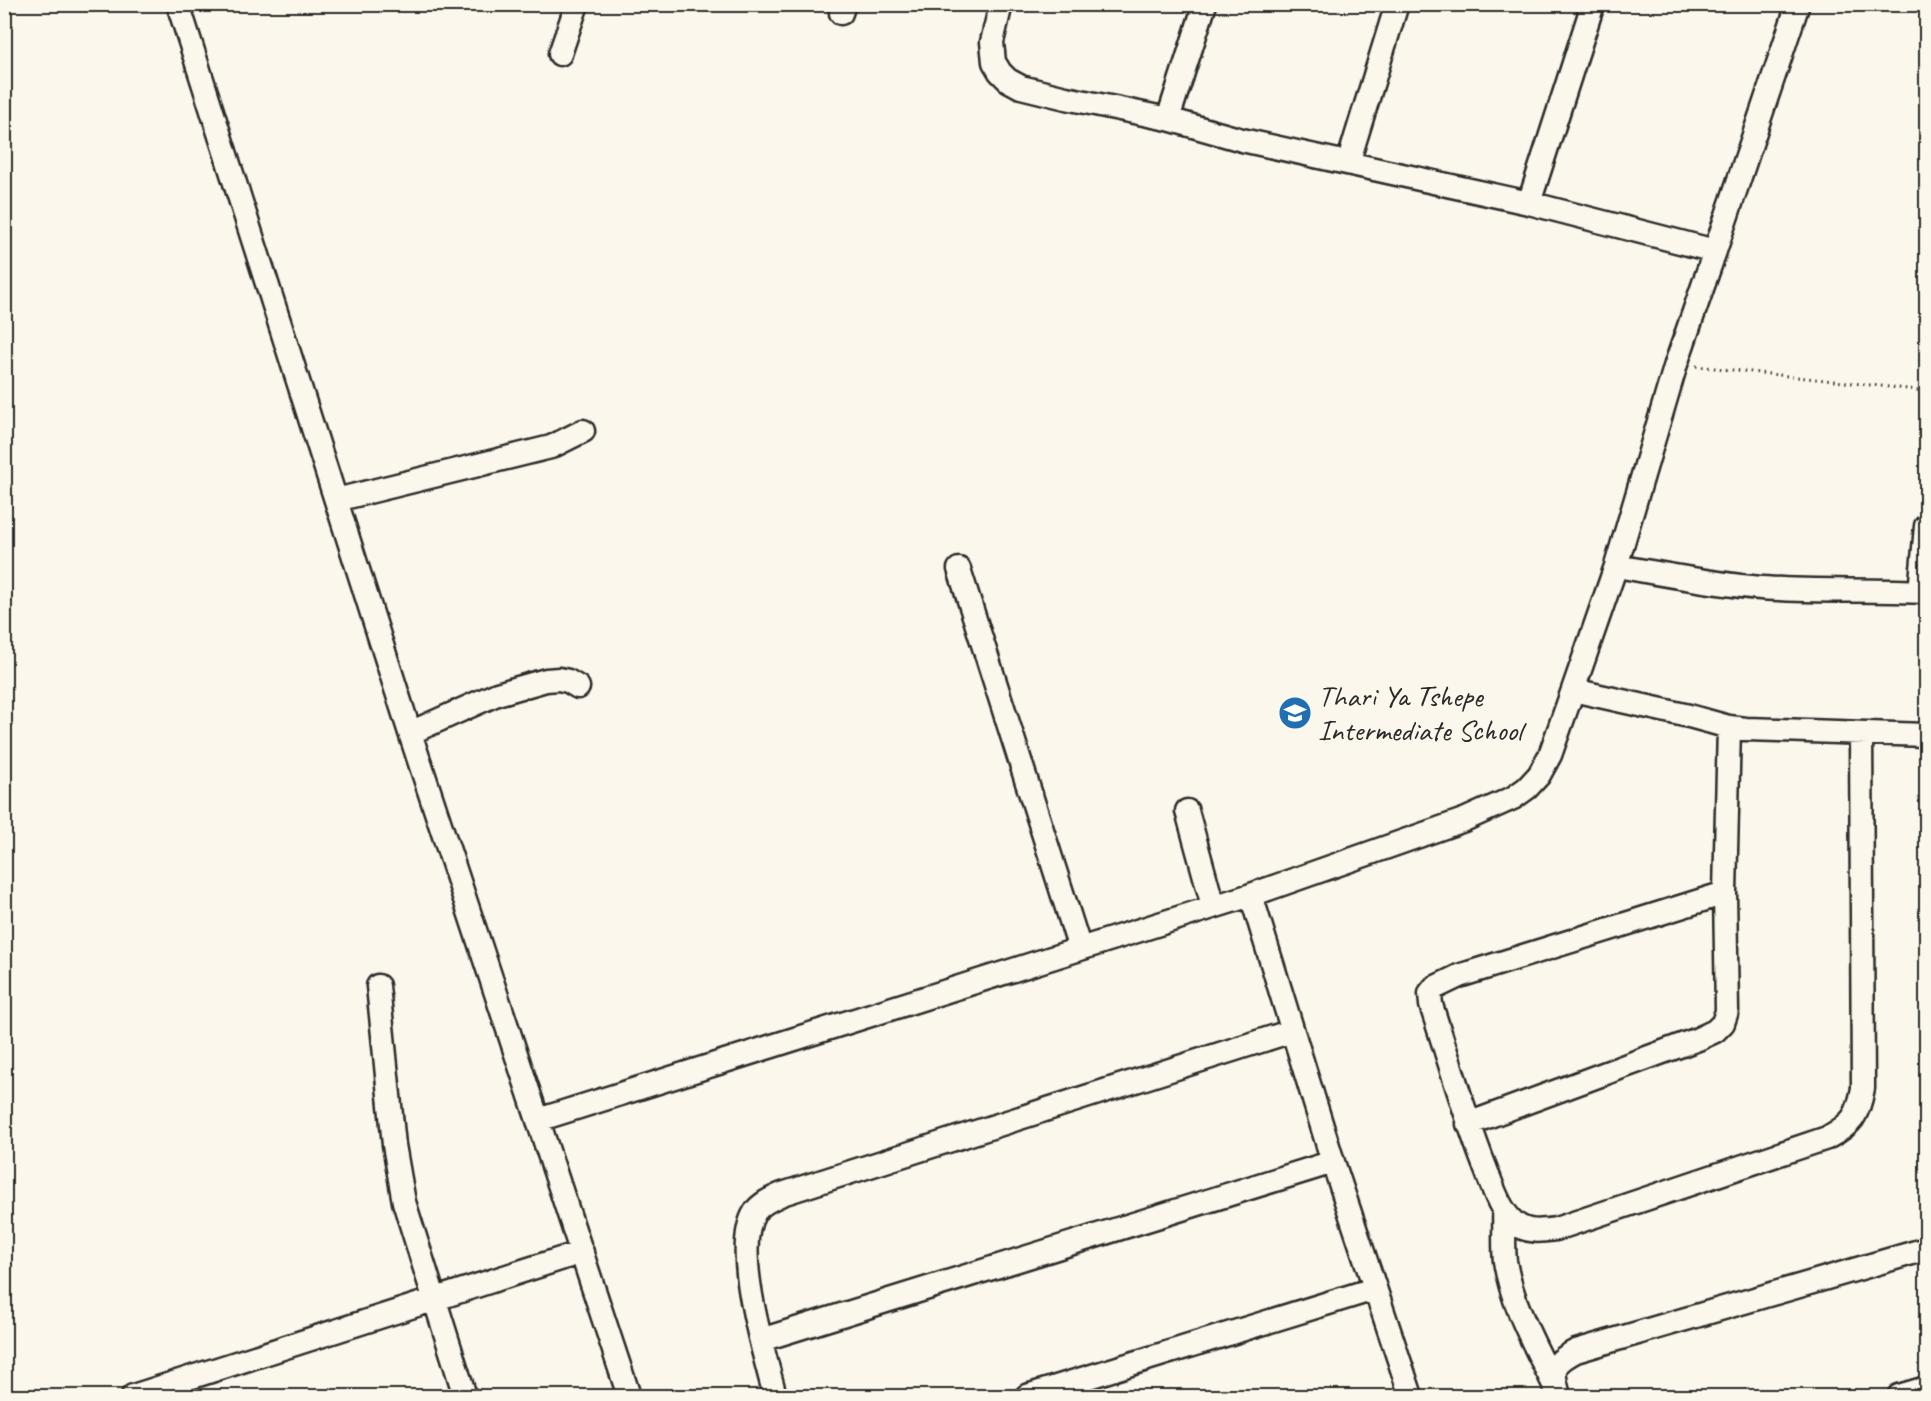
<svg xmlns="http://www.w3.org/2000/svg" width="1931" height="1401" font-family="Caveat,sans-serif">
	<style>
		.lines { fill: none; stroke-linecap: round; stroke-linejoin: round }
		.minor-casing { stroke: #2b2b2b; stroke-width: 27 }
		.path { stroke: #2b2b2b; stroke-width: 3; stroke-dasharray: 1.5 4.5; stroke-linecap: butt }
		.minor { stroke: #fbf7ec; stroke-width: 22 }
		.labels { text-anchor: middle; stroke-width: 6; stroke-linejoin: round; paint-order: stroke }
		.poi-label { font-size: 30px; fill: #2b2b2b; stroke: #fbf7ec; text-anchor: start }
	</style>
	<rect width="100%" height="100%" fill="#fbf7ec"/>
	<filter id="ink" filterUnits="userSpaceOnUse"><feTurbulence type="fractalNoise" baseFrequency=".0167" numOctaves="2"/><feDisplacementMap in="SourceGraphic" scale="12" xChannelSelector="R" yChannelSelector="G"/><feConvolveMatrix kernelMatrix="1 2 1 2 8 2 1 2 1" color-interpolation-filters="sRGB"/></filter>
	<g filter="url(#ink)">
		<g class="lines">
			<defs>
				<path id="minor" d="M178,4l232,729 219,663
					M1001,4l-9,38 2,20 6,10 8,8 13,7 45,11 102,21 74,21 287,63 186,48 83,-247
					M841,13l3,-9
					M560,54l17,-50
					M1168,119l37,-115
					M1348,163l49,-159
					M1529,203l64,-199
					M336,500l215,-53 32,-16
					M1616,566c48,8 96,18 145,22 55,4 110,1 165,4
					M959,569l121,380
					M1920,592l6,-66
					M1573,690l116,26 40,11 17,2 180,6
					M410,733l87,-39 49,-14 13,-1 9,2 10,6
					M1187,811l26,95
					M1725,893l-266,83 -25,12 -4,5 1,12c18,54 33,109 54,162 7,18 15,45 31,57 12,9 25,7 40,5l271,-91c25,-14 31,-21 36,-50l-2,-355
					M1251,895l82,267 78,234
					M378,986l16,159 10,57 61,194
					M538,1120l713,-225 213,-75 49,-22 14,-10 12,-13 11,-20 23,-65 43,-124 60,-202 39,-113
					M1468,1124l230,-85 17,-8 8,-8 4,-12 -2,-118 4,-166
					M1504,1210c1,17 -1,35 1,51 7,45 31,86 50,126
					M761,1340l572,-178
					M133,1396l449,-144
					M775,1396c-10,-41 -44,-147 -20,-184 6,-9 18,-14 27,-18l510,-163
					M1027,1396l347,-107
					M1559,1396c-7,-26 -8,-32 17,-45l350,-102
					M1899,1396l27,-8"/>
			</defs>
			<use href="#minor" class="minor-casing"/>
			<path class="path" d="M1696,366l230,25"/>
			<use href="#minor" class="minor"/>
		</g>
	</g>
	<defs>
		<symbol id="school-disc" viewBox="-11 -11 22 22"><circle r="9.5" fill="#1f6fb2" stroke="#fbf7ec"/><path d="M0-5L7-2L0 1L-7-2ZM-4 1L0 2.5L4 1V4Q0 6-4 4Z" fill="#fff"/></symbol>
	</defs>
	<g fill-rule="evenodd">
		<use href="#school-disc" x="1276" y="694" width="38" height="38"/>
	</g>
	<g class="labels">
		<g class="poi-label">
			<text x="1318" y="706">Thari Ya Tshepe<tspan x="1318" dy="34">Intermediate School</tspan></text>
		</g>
	</g>
	<rect width="1931" height="1401" fill="none" stroke="#fbf7ec" stroke-width="24"/>
	<rect x="12" y="12" width="1907" height="1377" fill="none" stroke="#2b2b2b" stroke-width="2" filter="url(#ink)"/>
</svg>
